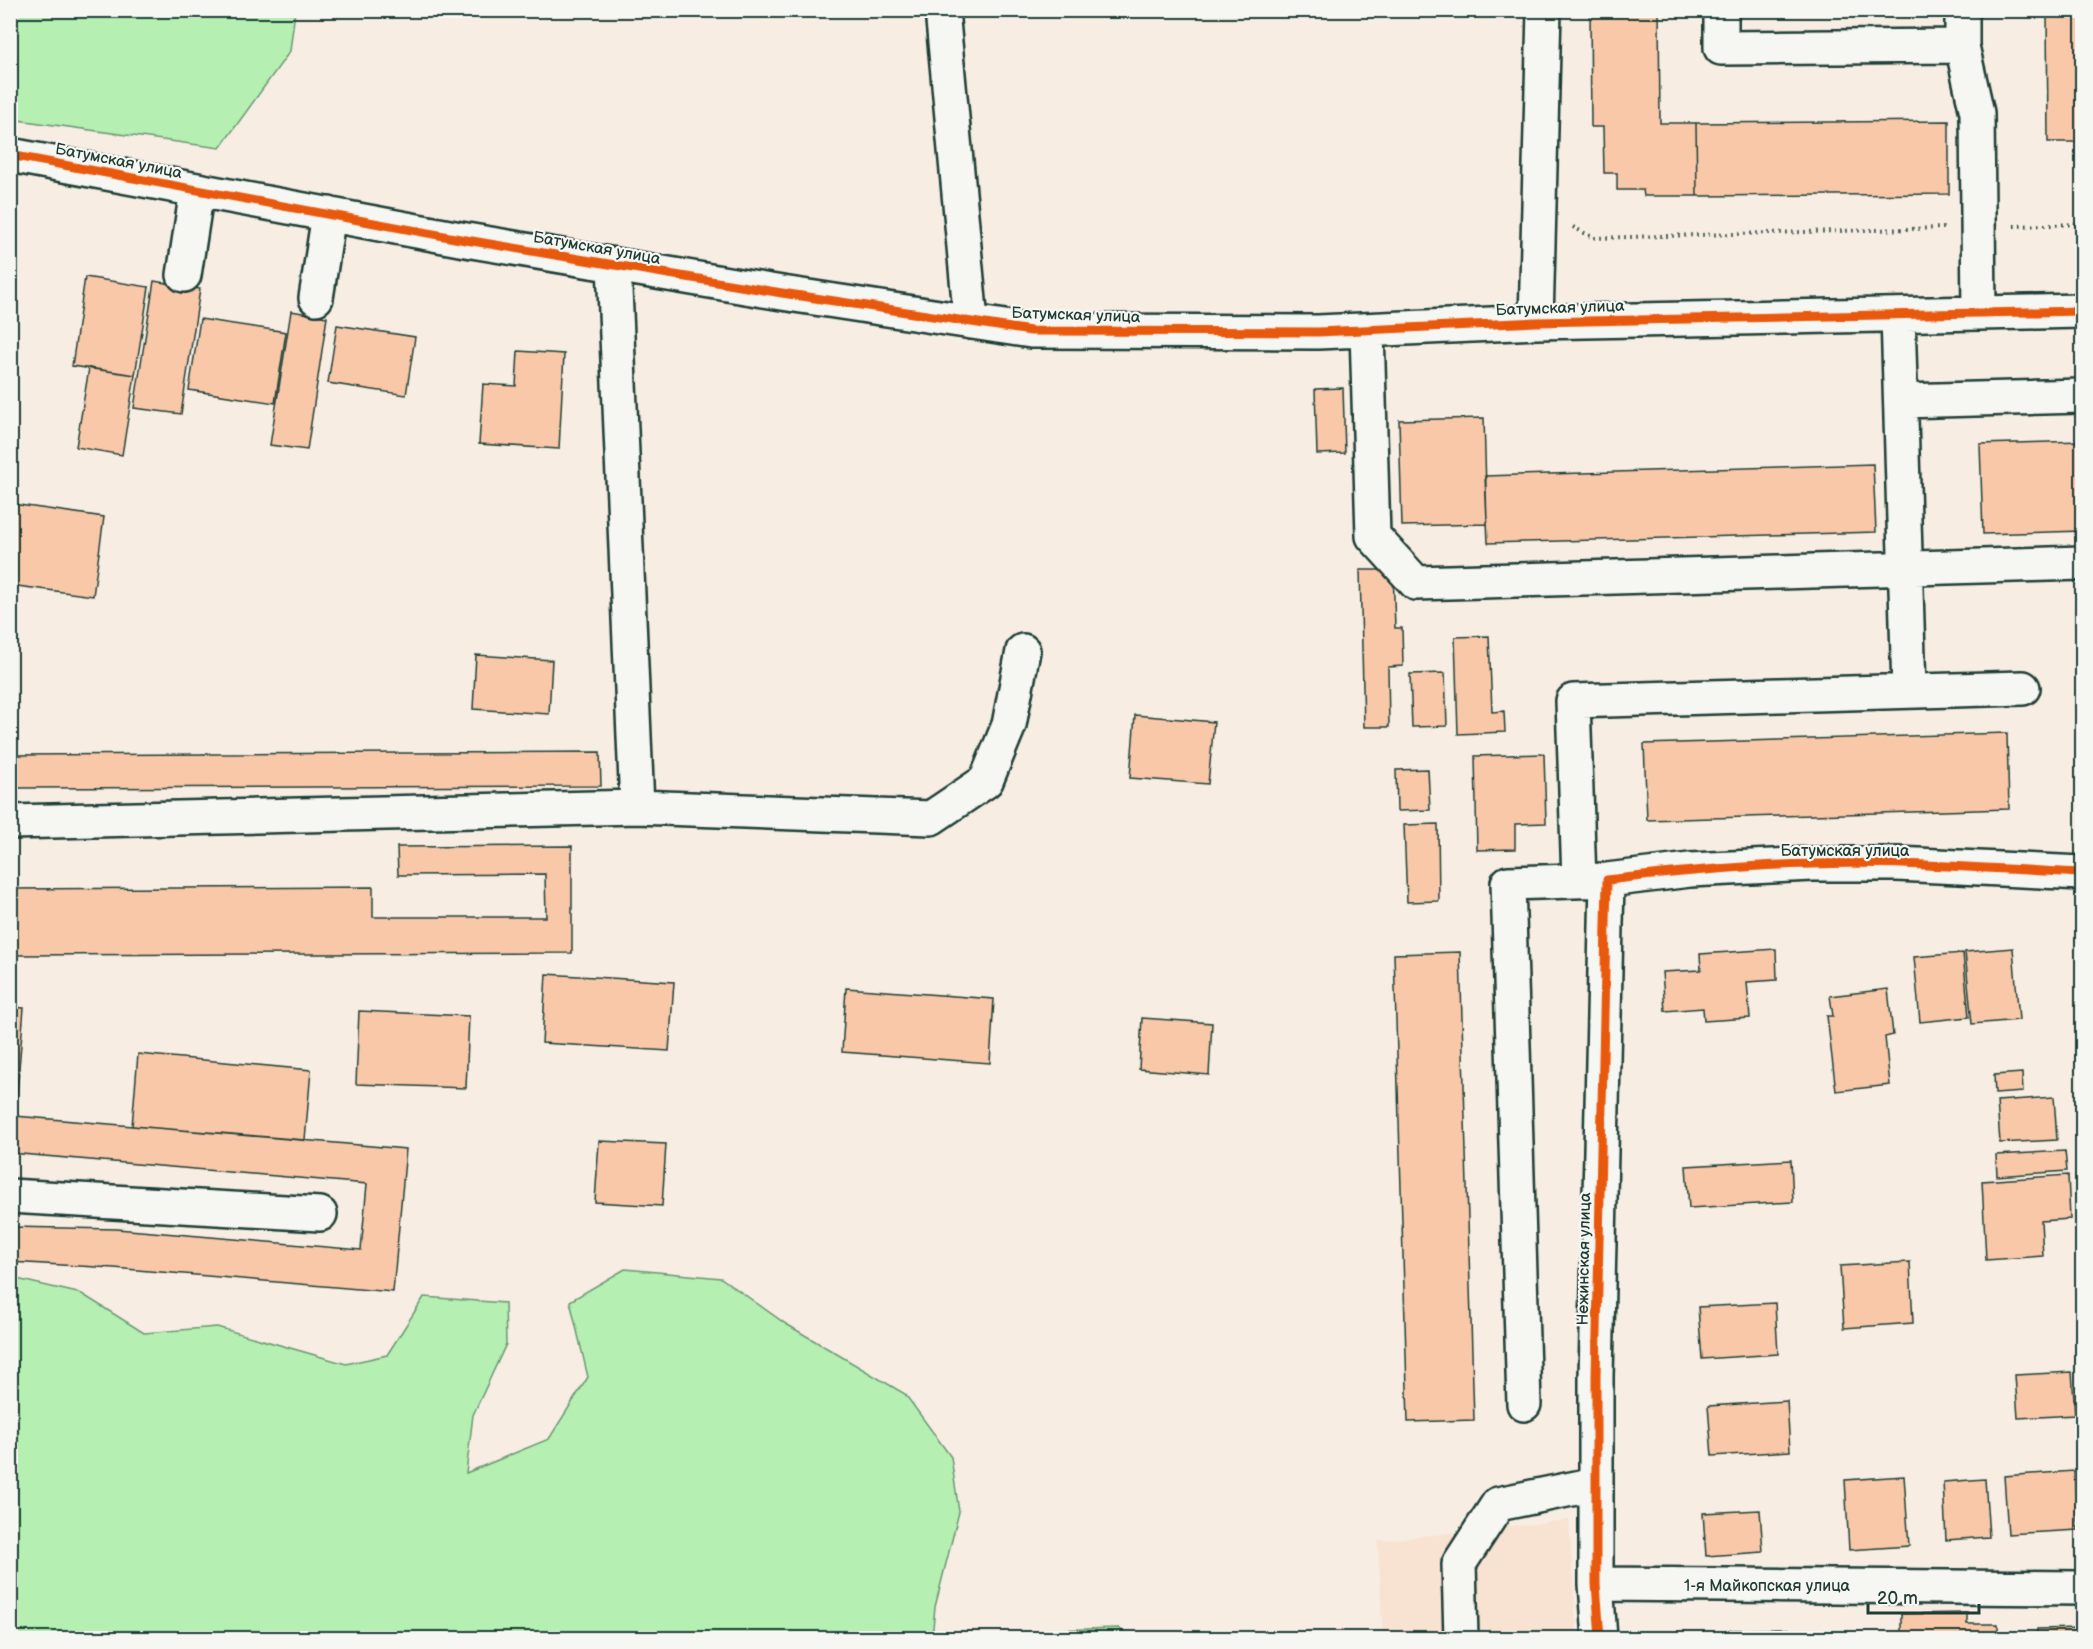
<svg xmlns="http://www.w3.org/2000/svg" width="2093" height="1649" font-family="'Balsamiq Sans',sans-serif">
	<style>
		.built { fill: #f8e2d2 }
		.green { fill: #b5efb2; stroke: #6a9673; stroke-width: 1.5 }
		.building { fill: #f9c8a9; stroke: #1f3d34; stroke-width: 1.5 }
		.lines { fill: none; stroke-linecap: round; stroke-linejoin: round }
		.minor-casing { stroke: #1f3d34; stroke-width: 38 }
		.path { stroke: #1f3d34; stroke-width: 4; stroke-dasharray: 1.5 4.5; stroke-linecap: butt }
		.minor { stroke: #f6f6f2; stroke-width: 33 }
		.cycleway-casing { stroke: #f6f6f2; stroke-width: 13 }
		.cycleway { stroke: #e8590c; stroke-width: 9 }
		.labels { text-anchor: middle; stroke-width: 4.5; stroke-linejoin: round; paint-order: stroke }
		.street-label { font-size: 16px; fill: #1f3d34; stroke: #f6f6f2 }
	</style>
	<rect width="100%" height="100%" fill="#f7ede3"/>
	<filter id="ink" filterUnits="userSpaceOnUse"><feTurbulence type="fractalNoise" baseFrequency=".0167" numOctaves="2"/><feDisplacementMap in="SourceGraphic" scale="12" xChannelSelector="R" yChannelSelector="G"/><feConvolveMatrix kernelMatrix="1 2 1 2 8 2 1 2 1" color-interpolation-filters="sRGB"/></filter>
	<g filter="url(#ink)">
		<path class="built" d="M1569,1520l8,118h-194l-5,-97z"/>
		<path class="green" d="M11,10h284v1l-5,40 -70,97 -209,-29z
			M625,1269l96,9 65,46 119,70 46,63 8,55 -24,95 -3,31h-921v-358l6,-1 65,15 62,39 73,-6 129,37 41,-9 37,-58 81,6 1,41 -33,71 -7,58 83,-34 39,-62 -18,-76z
			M1119,1628l11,10h-85l7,-8z"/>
		<path class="building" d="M1590,10h69l1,113h36l1,73h-53l-1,-6h-26v-17h-13l-1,-46h-12z
			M2047,10h35v132h-34z
			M1949,121v73l-252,2 -1,-73z
			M85,277l64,10 -14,88 -63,-9z
			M154,281l46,8 -19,125 -47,-6z
			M291,311l36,6 -20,133 -37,-5z
			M200,319l86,13 -11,71 -86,-13z
			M337,325l78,12 -9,58 -78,-12z
			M518,351l46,3 -5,95 -80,-5 4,-60 33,2z
			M89,368l46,7 -13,80 -46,-8z
			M1343,388l2,65 -28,1 -2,-65z
			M1484,418l3,106 -85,2 -3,-106z
			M2082,441v90l-99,3 -3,-90z
			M1873,464l3,68 -388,11 -3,-67z
			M12,504l92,13 -11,79 -83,-11z
			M1360,570h33l2,58h7l1,38 -15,1 1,60h-25z
			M1489,636l3,76 12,-1 1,21 -47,2 -3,-97z
			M476,655l76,5 -3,54 -76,-5z
			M1445,673l2,53 -35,1 -2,-53z
			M1135,715l79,7 -6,62 -78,-6z
			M2007,733l2,76 -362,11 -3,-76z
			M600,752l1,34 -591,2v-33z
			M1544,754l2,69 -31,1v25l-38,1 -2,-94z
			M1428,769l2,41 -33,1 -1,-41z
			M1438,824l1,77 -32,1 -3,-77z
			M572,846v107l-562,2v-66l363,-2v30h173l-1,-43 -147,1 -1,-28z
			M2013,948l6,72 -47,4 -7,-72z
			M1776,949l1,31 -30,2 3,36 -46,3 -1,-13 -38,3 -3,-39 39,-2 -1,-16z
			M1460,952l14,468 -66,2 -14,-468z
			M1963,953l6,64 -49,5 -6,-65z
			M546,974l128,8 -5,69 -127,-8z
			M846,988l148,11 -4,64 -148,-11z
			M1888,989l5,46 -8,2 5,48 -54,6 -9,-75h6l-3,-20z
			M10,1007l14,1 -9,108 391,33 -13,143 -279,-24 -104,-6v-35l107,2 244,21 6,-66 -357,-31z
			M359,1011l110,5 -3,72 -110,-4z
			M1142,1018l70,5 -3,52 -70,-6z
			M138,1054l173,16 -6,70 -173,-14z
			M2022,1073l1,19 -28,2 -1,-19z
			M2054,1097l3,43 -57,3 -3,-42z
			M599,1141l67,3 -4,62 -67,-4z
			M2065,1151l2,20 -70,5 -1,-21z
			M1791,1160l2,42 -104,6 -3,-42z
			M2068,1175l2,44 -29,2 2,35 -57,4 -4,-79z
			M1910,1262l3,61 -69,5 -4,-62z
			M1775,1303l3,51 -76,5 -4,-52z
			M2072,1372l3,43 -57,3 -3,-43z
			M1787,1401l3,50 -78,5 -4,-50z
			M2074,1471l4,59 -70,4 -4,-58z
			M1904,1476l5,70 -60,4 -4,-70z
			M1985,1479l4,58 -43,3 -3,-58z
			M1760,1510l3,42 -57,4 -3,-43z
			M1967,1613v11h31v14h-97v-24z
			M2082,1628v10h-45v-9z
			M1789,1629v9h-57l-1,-8z"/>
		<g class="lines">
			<defs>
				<path id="minor" d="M942,10l29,312
					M1721,10v38l241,-2v-36
					M1962,46l15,67 2,200
					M10,155l450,84 322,54 249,38 287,1 218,-10 546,-11
					M614,265l23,542
					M184,275l13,-85
					M316,298l13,-84
					M1898,315l11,376
					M1536,322l8,-312
					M1367,330l6,206 43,47 666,-20
					M1901,401l181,-5
					M10,822l627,-15 294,11 55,-37 23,-56 14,-74
					M1579,881l-6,-180 450,-13
					M10,1196l310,18
					M1524,1404l-16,-521 99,-3 83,-10 123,-6h84l185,9
					M1596,1584l486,4
					M1461,1638l-2,-74 39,-60 98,-20
					M1600,1638l-4,-54v-207l11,-497"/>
			</defs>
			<use href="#minor" class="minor-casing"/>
			<path class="path" d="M2014,226l68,-2
				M1573,227l21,11 350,-10"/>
			<use href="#minor" class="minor"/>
			<defs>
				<path id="cycleway" d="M10,155l450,84 322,54 249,38 287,1 218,-10 546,-11
					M1600,1638l-4,-54v-207l11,-497c68,-8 137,-15 206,-16 89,-3 180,5 269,9"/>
			</defs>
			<use href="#cycleway" class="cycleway-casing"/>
			<use href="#cycleway" class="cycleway"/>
		</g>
	</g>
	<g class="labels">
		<g class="street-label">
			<text transform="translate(119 160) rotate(11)" y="6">Батумская улица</text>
			<text transform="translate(597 247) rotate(10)" y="6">Батумская улица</text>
			<text transform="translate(1560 307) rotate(-2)" y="6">Батумская улица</text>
			<text transform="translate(1076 314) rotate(2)" y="6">Батумская улица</text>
			<text x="1845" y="856">Батумская улица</text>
			<text transform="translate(1583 1259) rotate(-89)" y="6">Нежинская улица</text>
			<text x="1767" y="1591">1-я Майкопская улица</text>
		</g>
	</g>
	<rect width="2093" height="1649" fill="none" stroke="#f6f6f2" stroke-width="36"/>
	<rect x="18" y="18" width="2057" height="1613" fill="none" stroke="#1f3d34" stroke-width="2" filter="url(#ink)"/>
	<path d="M1868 1604v9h111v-9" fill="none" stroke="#1f3d34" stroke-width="3"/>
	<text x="1877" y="1604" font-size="18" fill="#1f3d34" stroke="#f6f6f2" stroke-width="4.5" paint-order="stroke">20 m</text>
</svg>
